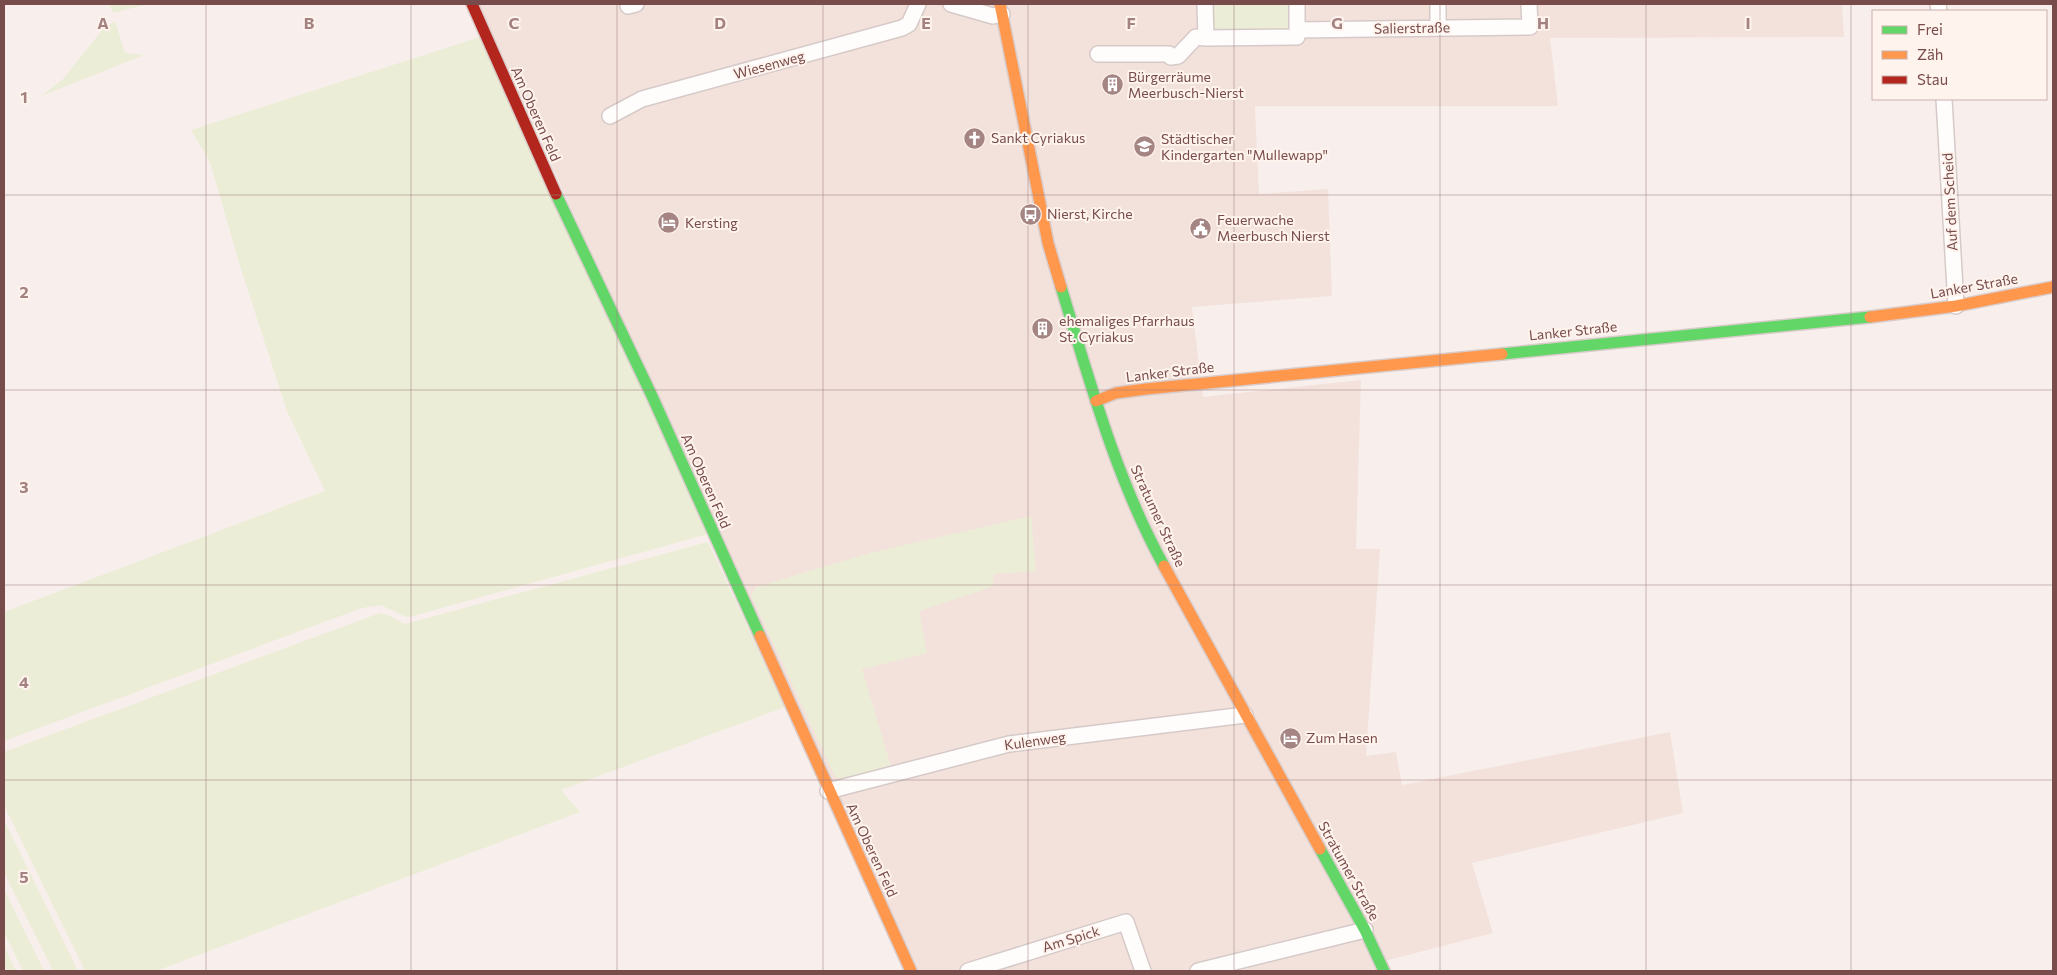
<svg xmlns="http://www.w3.org/2000/svg" width="2057" height="975" font-family="Commissioner,sans-serif">
	<style>
		.residential { fill: #f3e2dc }
		.green { fill: #ebedd6 }
		.lines { fill: none; stroke-linecap: round; stroke-linejoin: round }
		.street-casing { stroke: #d6cac8; stroke-width: 18 }
		.fast-casing { stroke: #d9ccca; stroke-width: 14 }
		.slow-casing { stroke: #d9ccca; stroke-width: 14 }
		.jam-casing { stroke: #d9ccca; stroke-width: 14 }
		.street { stroke: #fefdfc; stroke-width: 15 }
		.fast { stroke: #63d668; stroke-width: 11 }
		.slow { stroke: #ff974d; stroke-width: 11 }
		.jam { stroke: #b3261e; stroke-width: 11 }
		.grid { fill: none; stroke: #a38280; stroke-width: 1; stroke-opacity: 0.55 }
		.labels { text-anchor: middle; stroke-width: 4; stroke-linejoin: round; paint-order: stroke }
		.street-label { font-size: 14px; fill: #784c4a; stroke: #fff3ee }
		.poi-label { font-size: 14px; fill: #784c4a; stroke: #fff3ee; text-anchor: start }
		.grid-label { font-size: 16px; text-anchor: middle; font-weight: bold; fill: #a38280; stroke: #fff3ee; stroke-width: 4; stroke-linejoin: round; paint-order: stroke }
	</style>
	<rect width="100%" height="100%" fill="#f8efec"/>
	<path class="residential" d="M478,4h1364l2,33 -294,1 8,68h-303l4,88 69,-5 4,107 -140,11 11,90 158,-17 -5,169h24l-14,207 30,-4 6,33 268,-53 13,81 -211,50 21,70 -120,31 4,7h-458z"/>
	<path class="green" d="M110,4h38l-35,9z
		M1211,4h78l1,28 -79,1z
		M115,21l10,32 19,2 -103,41 22,-17 40,-50z
		M480,37l228,497 -295,82 -7,1 -25,-12 -19,3 -358,133v-129l321,-121 -38,-80 -47,-145 -30,-104 -19,-32z
		M1031,516l5,55 -42,3 -2,13 -73,24 8,42 -65,16 29,98 -47,12 -9,-2 -84,-182 5,-8 114,-34z
		M708,542l77,165 -224,83 19,22 -424,159h-71l-81,-166v-53l376,-139 8,2 17,9z
		M4,820l74,151h-25l-49,-98z
		M4,889l40,82h-21l-19,-39z
		M4,946l12,25h-12z"/>
	<g class="lines">
		<defs>
			<path id="street" d="M951,4l42,12 9,-2
				M1205,4l1,34 91,-1v-7
				M1297,4v26l233,-3 -1,-23
				M1438,4v24
				M1938,4l1,7
				M628,6l8,-2
				M1098,54h71l2,3 7,-1 18,-19 10,1
				M1944,99l12,207
				M610,116l32,-17 260,-71 7,-4 9,-20
				M828,791l181,-47 236,-29
				M968,971l158,-49 17,49
				M1198,971l167,-41"/>
			<path id="fast" d="M556,194l96,202 108,240
				M1061,287c29,95 55,192 103,279
				M1502,354l368,-37
				M1320,849l45,81 19,41"/>
			<path id="slow" d="M1000,4l48,239 13,44
				M1870,317l86,-11 97,-19
				M1096,401l20,-8 30,-4 356,-35
				M1164,566l156,283
				M760,636l151,335"/>
			<path id="jam" d="M472,4l84,190"/>
		</defs>
		<use href="#street" class="street-casing"/>
		<use href="#fast" class="fast-casing"/>
		<use href="#slow" class="slow-casing"/>
		<use href="#jam" class="jam-casing"/>
		<use href="#street" class="street"/>
		<use href="#fast" class="fast"/>
		<use href="#slow" class="slow"/>
		<use href="#jam" class="jam"/>
	</g>
	<path class="grid" d="M206,4v967M411,4v967M617,4v967M823,4v967M1028,4v967M1234,4v967M1440,4v967M1646,4v967M1851,4v967M4,195h2049M4,390h2049M4,585h2049M4,780h2049"/>
	<defs>
		<symbol id="building-disc" viewBox="-11 -11 22 22"><circle r="9.5" fill="#a58583" stroke="#fff3ee"/><path d="M-4-6H4V6H1V3H-1V6H-4ZM-2.5-4.3h1.7v1.8h-1.7ZM.8-4.3h1.7v1.8H.8ZM-2.5-1h1.7V.8h-1.7ZM.8-1h1.7V.8H.8Z" fill="#fff"/></symbol>
		<symbol id="church-disc" viewBox="-11 -11 22 22"><circle r="9.5" fill="#a58583" stroke="#fff3ee"/><path d="M-1.2-6h2.4v3.5h3.3v2.4h-3.3V6h-2.4V-.1h-3.3v-2.4h3.3Z" fill="#fff"/></symbol>
		<symbol id="school-disc" viewBox="-11 -11 22 22"><circle r="9.5" fill="#a58583" stroke="#fff3ee"/><path d="M0-5L7-2L0 1L-7-2ZM-4 1L0 2.5L4 1V4Q0 6-4 4Z" fill="#fff"/></symbol>
		<symbol id="bus-disc" viewBox="-11 -11 22 22"><circle r="9.5" fill="#a58583" stroke="#fff3ee"/><path d="M-5-6H5V4H4V6H2V4H-2V6H-4V4H-5ZM-3.5-4V0h7V-4ZM-3.5 1.2v1.5H-2V1.2ZM2 1.2v1.5H3.5V1.2Z" fill="#fff"/></symbol>
		<symbol id="hotel-disc" viewBox="-11 -11 22 22"><circle r="9.5" fill="#a58583" stroke="#fff3ee"/><path d="M-6-4.5h1.5V1H6V5H4.5V3h-9V5H-6ZM-4 0a1.8 1.8 0 1 1 3.6 0ZM.5 0V-2.5h3Q6-2.5 6 0Z" fill="#fff"/></symbol>
		<symbol id="civic-disc" viewBox="-11 -11 22 22"><circle r="9.5" fill="#a58583" stroke="#fff3ee"/><path d="M-.6-6.5H3V-4.5H.6V-3L4-1V1h2V6H-6V1h2V-1L-.6-3ZM-1.2 2.5V6h2.4V2.5Z" fill="#fff"/></symbol>
	</defs>
	<g fill-rule="evenodd">
		<use href="#building-disc" x="1100" y="72" width="25" height="25"/>
		<use href="#church-disc" x="962" y="126" width="25" height="25"/>
		<use href="#school-disc" x="1132" y="134" width="25" height="25"/>
		<use href="#bus-disc" x="1018" y="202" width="25" height="25"/>
		<use href="#hotel-disc" x="656" y="210" width="25" height="25"/>
		<use href="#civic-disc" x="1188" y="216" width="25" height="25"/>
		<use href="#building-disc" x="1030" y="316" width="25" height="25"/>
		<use href="#hotel-disc" x="1278" y="726" width="25" height="25"/>
	</g>
	<g class="labels">
		<g class="street-label">
			<text transform="translate(1412 28) rotate(-1)" y="5">Salierstraße</text>
			<text transform="translate(769 65) rotate(-15)" y="5">Wiesenweg</text>
			<text transform="translate(536 114) rotate(66)" y="5">Am Oberen Feld</text>
			<text transform="translate(1950 202) rotate(-93)" y="5">Auf dem Scheid</text>
			<text transform="translate(1974 286) rotate(-10)" y="5">Lanker Straße</text>
			<text transform="translate(1573 331) rotate(-6)" y="5">Lanker Straße</text>
			<text transform="translate(1170 372) rotate(-7)" y="5">Lanker Straße</text>
			<text transform="translate(706 481) rotate(66)" y="5">Am Oberen Feld</text>
			<text transform="translate(1158 516) rotate(65)" y="5">Stratumer Straße</text>
			<text transform="translate(1035 741) rotate(-8)" y="5">Kulenweg</text>
			<text transform="translate(872 850) rotate(65)" y="5">Am Oberen Feld</text>
			<text transform="translate(1349 871) rotate(61)" y="5">Stratumer Straße</text>
			<text transform="translate(1071 939) rotate(-17)" y="5">Am Spick</text>
		</g>
		<g class="poi-label">
			<text x="1128" y="82">Bürgerräume<tspan x="1128" dy="16">Meerbusch-Nierst</tspan></text>
			<text x="991" y="143">Sankt Cyriakus</text>
			<text x="1161" y="144">Städtischer<tspan x="1161" dy="16">Kindergarten "Mullewapp"</tspan></text>
			<text x="1047" y="219">Nierst, Kirche</text>
			<text x="1217" y="225">Feuerwache<tspan x="1217" dy="16">Meerbusch Nierst</tspan></text>
			<text x="685" y="228">Kersting</text>
			<text x="1059" y="326">ehemaliges Pfarrhaus<tspan x="1059" dy="16">St. Cyriakus</tspan></text>
			<text x="1306" y="743">Zum Hasen</text>
		</g>
	</g>
	<g class="grid-label">
		<text x="103" y="29">A</text>
		<text x="309" y="29">B</text>
		<text x="514" y="29">C</text>
		<text x="720" y="29">D</text>
		<text x="926" y="29">E</text>
		<text x="1131" y="29">F</text>
		<text x="1337" y="29">G</text>
		<text x="1543" y="29">H</text>
		<text x="1748" y="29">I</text>
		<text x="24" y="103">1</text>
		<text x="24" y="298">2</text>
		<text x="24" y="493">3</text>
		<text x="24" y="688">4</text>
		<text x="24" y="883">5</text>
	</g>
	<rect width="2057" height="975" fill="none" stroke="#784c4a" stroke-width="10"/>
	<rect x="1872" y="10" width="175" height="90" fill="#fff3ee" stroke="#c9b0ac"/>
	<rect x="1882" y="26" width="25" height="8" fill="#63d668" stroke="#c9b0ac"/>
	<text x="1917" y="35" font-size="15" fill="#784c4a">Frei</text>
	<rect x="1882" y="51" width="25" height="8" fill="#ff974d" stroke="#c9b0ac"/>
	<text x="1917" y="60" font-size="15" fill="#784c4a">Zäh</text>
	<rect x="1882" y="76" width="25" height="8" fill="#b3261e" stroke="#c9b0ac"/>
	<text x="1917" y="85" font-size="15" fill="#784c4a">Stau</text>
</svg>
